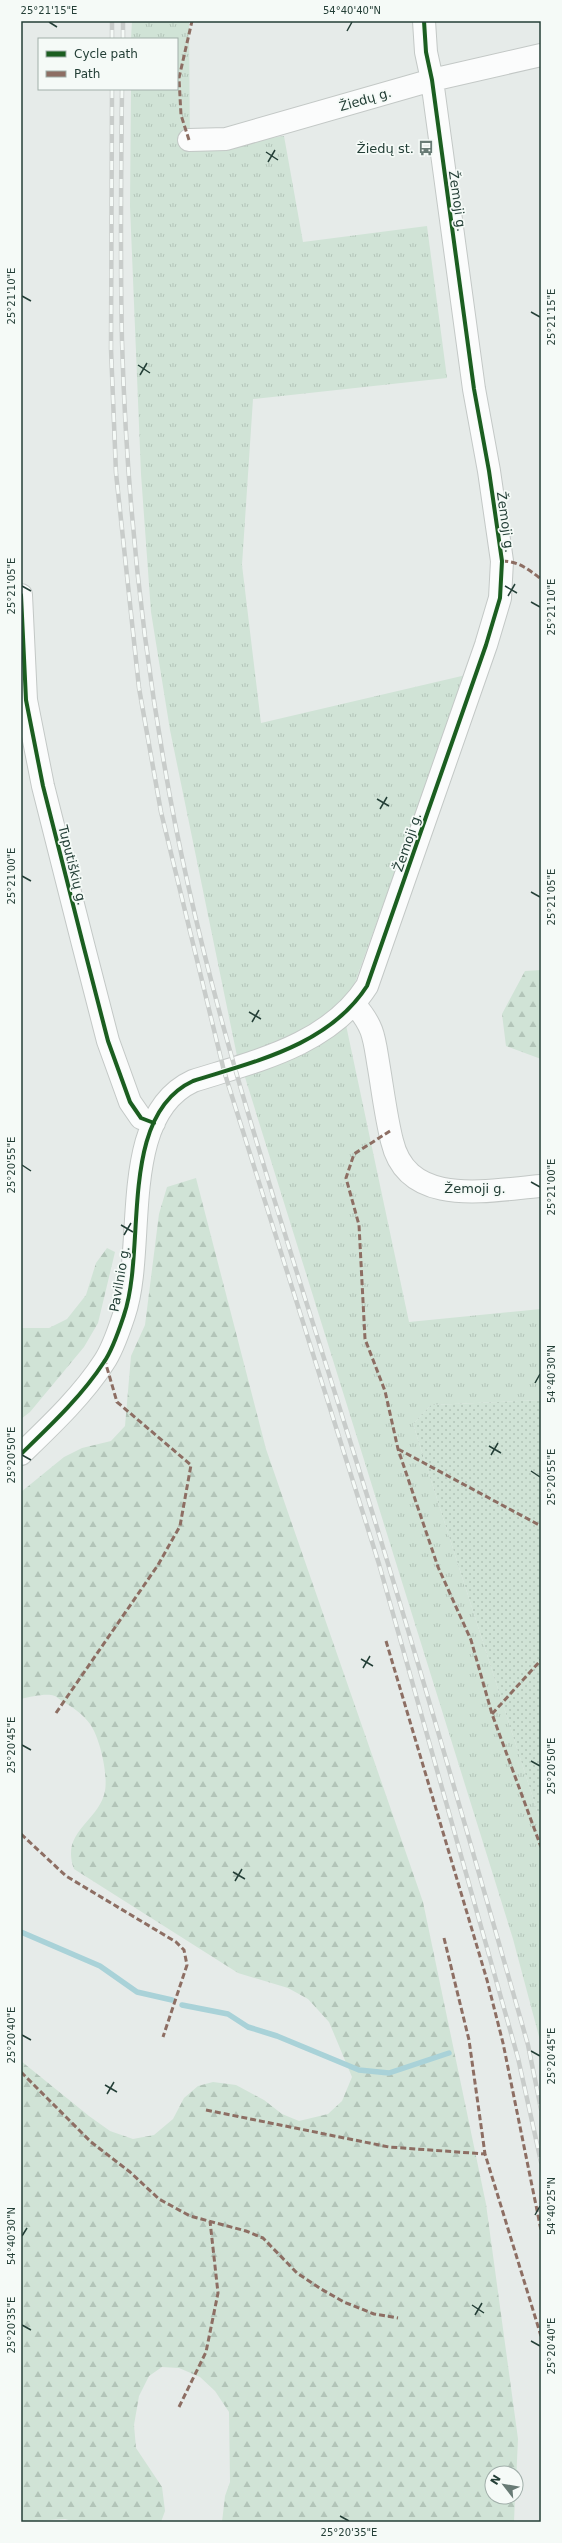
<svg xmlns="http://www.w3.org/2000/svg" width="562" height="2543" font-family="'DejaVu Sans',sans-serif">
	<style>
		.grass { fill: url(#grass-tufts) }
		.forest { fill: url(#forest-firs) }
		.park { fill: url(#park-dots) }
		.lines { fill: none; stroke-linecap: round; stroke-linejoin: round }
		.stream { stroke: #a9d2d8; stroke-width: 5.5 }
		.minor-casing { stroke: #c3c8c6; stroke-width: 24 }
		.minor { stroke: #fbfcfc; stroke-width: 22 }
		.rail-casing { stroke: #c8ccca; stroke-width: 4.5 }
		.rail { stroke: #f5faf7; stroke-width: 3; stroke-dasharray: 9; stroke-linecap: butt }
		.quiet { stroke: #8d6e63; stroke-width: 3; stroke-dasharray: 6 3; stroke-linecap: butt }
		.cycleway-casing { stroke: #f5faf7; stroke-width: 6 }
		.cycleway { stroke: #1b5e20; stroke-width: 4 }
		.ticks { fill: none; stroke: #243f37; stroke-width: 1.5 }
		.labels { text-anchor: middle; stroke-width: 3.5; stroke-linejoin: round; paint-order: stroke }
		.street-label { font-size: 13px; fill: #243f37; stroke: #f5faf7 }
		.poi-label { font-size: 13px; fill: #243f37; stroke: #f5faf7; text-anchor: end }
		.neatline { fill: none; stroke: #243f37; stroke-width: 1.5 }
		.ticks-label { font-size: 10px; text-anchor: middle; fill: #243f37 }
	</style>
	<defs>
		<pattern id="grass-tufts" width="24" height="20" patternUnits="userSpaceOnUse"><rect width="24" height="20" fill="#d0e3d6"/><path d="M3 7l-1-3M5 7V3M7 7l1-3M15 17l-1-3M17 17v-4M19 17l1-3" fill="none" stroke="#b2c4b8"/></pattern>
		<pattern id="forest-firs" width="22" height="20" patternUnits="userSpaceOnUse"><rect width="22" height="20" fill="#d0e3d6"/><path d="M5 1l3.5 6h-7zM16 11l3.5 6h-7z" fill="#b2c4b8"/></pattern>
		<pattern id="park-dots" width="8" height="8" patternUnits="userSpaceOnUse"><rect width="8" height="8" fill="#d0e3d6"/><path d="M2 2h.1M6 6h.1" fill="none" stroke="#b2c4b8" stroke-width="1.8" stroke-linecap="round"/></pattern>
	</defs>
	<rect width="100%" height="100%" fill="#e6ebe9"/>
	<path class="grass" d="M132,21h57l1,128 94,-13 19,106 124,-16 20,152 -194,21 -11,166 19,158 205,-48 -113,313c-30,40 -71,52 -116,68l-67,-326 -19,-118 -10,-138 -11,-268 1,-117h46v-50h-46z
		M346,1025l63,297 132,-13v91l-110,5 -18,19 128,399v221l-28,-105 -269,-865z"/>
	<path class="forest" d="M541,970v89l-35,-13 -4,-32 23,-43z
		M196,1178l70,271 157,453 63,302 32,235 -2,43v-9h-24v24h23l-1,25h-292l3,-26 5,-14 -1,-70 -14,-21 -15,-14 -21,-9 -17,-1 -13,9 -10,20 -5,29 2,23 26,39 3,24 -4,11h-85l-11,-3 -44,3v-461l68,55 21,15 23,8 21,-4 19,-16 11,-21 14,-12 15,-4 23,3 28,15 18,14 17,7 29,-7 14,-13 10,-24 -23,-55 -21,-23 -20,-11 -50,-15 -164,-104c-14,-38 25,-47 31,-78 3,-17 -5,-53 -15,-67 -6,-9 -19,-18 -28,-23 -3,-2 -7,-6 -11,-6 -9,-1 -21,2 -30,4v-207l43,-35 18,-9 29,-7 14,-15 6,-70 14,-31 14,-111 8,-27z
		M107,1248l8,4 -17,71 -14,24 -54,65 -9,7v-91h28l18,-9 19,-24 10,-32z"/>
	<path class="park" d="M541,1400v423l-128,-399 18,-19z"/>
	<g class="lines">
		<path class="stream" d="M21,1932l79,34 37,26 35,8
			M182,2005l46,9 20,13 29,9 82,34 30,3 60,-20"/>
		<defs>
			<path id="minor" d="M189,140l37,-1 206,-59 109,-25
				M21,595l5,105 17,86 40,158 25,97 22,61 11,16 13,5
				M355,1005c20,23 19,34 24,63 4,24 7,49 13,73 16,68 97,49 149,45
				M21,1454c29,-28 61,-58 83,-92 9,-13 15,-32 20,-47 23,-67 -7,-199 69,-234 63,-20 136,-36 174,-95l119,-341 14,-47 2,-37 -13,-90 -15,-82 -42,-309 -6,-28 -2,-31"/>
		</defs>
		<use href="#minor" class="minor-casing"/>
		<use href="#minor" class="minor"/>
		<defs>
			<path id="rail" d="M112,39v-18
				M123,39v-18
				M112,89l-1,260 5,124 23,215 22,124 63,259 155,493 139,494 23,104
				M122,89c-1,84 -2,168 0,252 4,141 18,283 42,422 38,226 113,444 181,662 65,205 124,413 183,620l13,64"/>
		</defs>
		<use href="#rail" class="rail-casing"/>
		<use href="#rail" class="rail"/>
		<path class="quiet" d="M189,140l-8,-25 -2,-37 13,-57
			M502,561c16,0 26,8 39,18
			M390,1131l-36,23 -8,24 13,47 6,114 20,52 13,58 40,118 33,73 21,74 49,133
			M398,1449l143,77
			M386,1641l101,339 16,63 38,187
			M56,1713l102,-148 22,-39 11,-61 -74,-63 -12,-41
			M492,1714l49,-54
			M21,1834l45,42 110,66 8,8 3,15 -24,72
			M444,1938l25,102 16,114 56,182
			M21,2072l70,70 39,30 29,27 31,17 56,15 17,7 34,35 24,16 23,13 30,12 24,4
			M206,2110l183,37 96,7
			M179,2407l27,-55 12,-59 -8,-72"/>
		<defs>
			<path id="cycleway" d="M21,595l5,105 17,86 40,158 25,97 22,61 11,16 13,5
				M21,1454c29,-28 61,-58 83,-92 9,-13 15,-32 20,-47 23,-67 -7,-199 69,-234 63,-20 136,-36 174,-95l119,-341 14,-47 2,-37 -13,-90 -15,-82 -42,-309 -6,-28 -2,-31"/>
		</defs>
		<use href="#cycleway" class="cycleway-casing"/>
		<use href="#cycleway" class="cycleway"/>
	</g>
	<path class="ticks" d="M49,22l8,5M347,31l5,-9M266,152l12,8M268,162l7,-12M22,296l9,5M531,312l9,5M138,365l12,8M140,375l7,-12M22,586l9,5M505,586l12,7M508,596l7,-12M531,602l9,5M377,799l12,7M380,809l7,-12M22,876l9,5M531,892l9,5M249,1012l12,7M252,1022l7,-12M22,1165l9,6M531,1182l9,5M121,1225l12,7M124,1235l7,-12M535,1383l5,-9M489,1446l12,7M22,1455l9,5M491,1455l7,-12M531,1471l9,6M361,1659l12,7M363,1668l7,-12M22,1745l9,5M531,1761l9,5M233,1872l12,7M235,1881l7,-12M22,2035l9,5M531,2051l9,5M105,2085l12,7M107,2094l7,-12M535,2215l5,-9M22,2236l5,-8M472,2305l12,8M475,2315l7,-12M22,2325l9,5M531,2341l9,5M340,2516l9,5"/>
	<defs>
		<symbol id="bus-bare" viewBox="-9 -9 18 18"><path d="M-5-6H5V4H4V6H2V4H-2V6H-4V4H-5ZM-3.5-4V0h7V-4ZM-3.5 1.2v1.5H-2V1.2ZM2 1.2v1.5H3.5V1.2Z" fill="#687b75" stroke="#f5faf7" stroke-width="2.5" paint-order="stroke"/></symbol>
	</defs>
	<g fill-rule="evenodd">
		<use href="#bus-bare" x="415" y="137" width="22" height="22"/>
	</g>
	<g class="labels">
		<g class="street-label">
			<text transform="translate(365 99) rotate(-16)" y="5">Žiedų g.</text>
			<text transform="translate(458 201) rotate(82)" y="5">Žemoji g.</text>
			<text transform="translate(506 522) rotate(82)" y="5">Žemoji g.</text>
			<text transform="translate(407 842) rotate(-71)" y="5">Žemoji g.</text>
			<text transform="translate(73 865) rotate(76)" y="5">Tuputiškių g.</text>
			<text x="475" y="1193">Žemoji g.</text>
			<text transform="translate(119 1279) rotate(-80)" y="5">Pavilnio g.</text>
		</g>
		<g class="poi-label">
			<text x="414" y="153">Žiedų st.</text>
		</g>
	</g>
	<rect width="562" height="2543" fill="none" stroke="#f5faf7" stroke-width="44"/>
	<rect x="38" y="38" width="140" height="52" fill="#f5faf7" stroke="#a1afaa"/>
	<rect x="46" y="51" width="20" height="6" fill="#1b5e20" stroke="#a1afaa"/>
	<text x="74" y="58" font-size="12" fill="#243f37">Cycle path</text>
	<rect x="46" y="71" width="20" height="6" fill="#8d6e63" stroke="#a1afaa"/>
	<text x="74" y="78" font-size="12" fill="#243f37">Path</text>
	<g transform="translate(504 2485) rotate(301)"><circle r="19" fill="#f5faf7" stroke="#a1afaa"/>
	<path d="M0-3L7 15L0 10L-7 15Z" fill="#687b75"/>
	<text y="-6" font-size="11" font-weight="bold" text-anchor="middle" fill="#243f37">N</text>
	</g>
	<rect x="22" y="22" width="518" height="2499" class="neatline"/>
	<g class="ticks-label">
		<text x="49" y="14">25°21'15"E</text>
		<text x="352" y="14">54°40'40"N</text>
		<text transform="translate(11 296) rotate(-90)" y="4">25°21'10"E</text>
		<text transform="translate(551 317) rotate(-90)" y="4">25°21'15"E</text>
		<text transform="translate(11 586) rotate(-90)" y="4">25°21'05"E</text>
		<text transform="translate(551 607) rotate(-90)" y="4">25°21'10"E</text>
		<text transform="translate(11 876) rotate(-90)" y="4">25°21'00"E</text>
		<text transform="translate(551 897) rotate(-90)" y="4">25°21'05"E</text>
		<text transform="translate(11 1165) rotate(-90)" y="4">25°20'55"E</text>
		<text transform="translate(551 1187) rotate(-90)" y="4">25°21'00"E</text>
		<text transform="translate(551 1374) rotate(-90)" y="4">54°40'30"N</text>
		<text transform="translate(11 1455) rotate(-90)" y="4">25°20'50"E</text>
		<text transform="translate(551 1477) rotate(-90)" y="4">25°20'55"E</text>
		<text transform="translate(11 1745) rotate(-90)" y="4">25°20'45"E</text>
		<text transform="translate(551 1766) rotate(-90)" y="4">25°20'50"E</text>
		<text transform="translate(11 2035) rotate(-90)" y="4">25°20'40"E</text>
		<text transform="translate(551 2056) rotate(-90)" y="4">25°20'45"E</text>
		<text transform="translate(551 2206) rotate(-90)" y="4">54°40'25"N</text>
		<text transform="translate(11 2236) rotate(-90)" y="4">54°40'30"N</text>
		<text transform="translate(11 2325) rotate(-90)" y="4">25°20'35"E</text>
		<text transform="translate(551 2346) rotate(-90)" y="4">25°20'40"E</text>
		<text x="349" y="2536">25°20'35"E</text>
	</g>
</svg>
